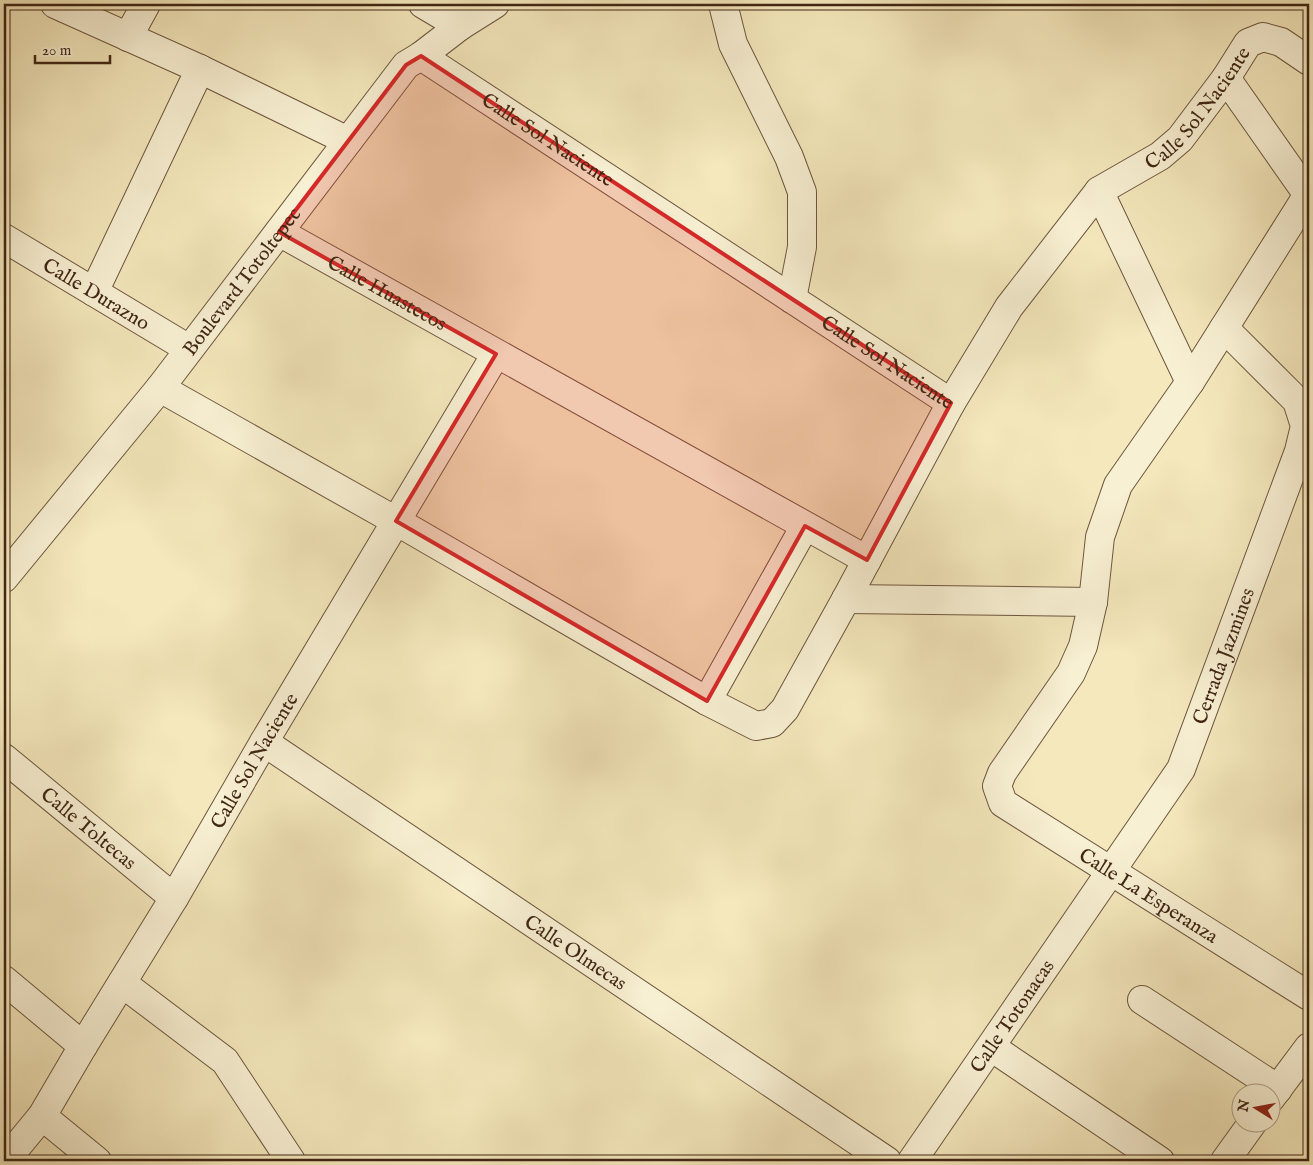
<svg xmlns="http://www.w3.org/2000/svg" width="1313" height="1165" font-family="'IM FELL English',serif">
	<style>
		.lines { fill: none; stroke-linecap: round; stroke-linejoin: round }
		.minor-casing { stroke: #6d563e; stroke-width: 30 }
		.minor { stroke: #f8f0d3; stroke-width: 28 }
		.marked { fill: #d62828; fill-opacity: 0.2; stroke: #d62828; stroke-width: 4; stroke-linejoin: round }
		.labels { text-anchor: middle; stroke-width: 4.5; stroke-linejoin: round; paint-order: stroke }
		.street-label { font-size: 20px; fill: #402614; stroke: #f8f0d3 }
	</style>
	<rect width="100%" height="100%" fill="#f4e8bc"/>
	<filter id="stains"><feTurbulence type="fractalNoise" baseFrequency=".004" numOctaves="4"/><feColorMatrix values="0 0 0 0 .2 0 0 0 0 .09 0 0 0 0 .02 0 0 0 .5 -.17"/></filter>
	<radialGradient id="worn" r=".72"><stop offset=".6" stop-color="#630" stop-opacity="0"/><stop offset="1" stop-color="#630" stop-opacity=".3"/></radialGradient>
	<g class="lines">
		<defs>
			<g id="minor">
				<path d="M55,4l145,65 148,72"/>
				<path d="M423,4l37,22"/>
				<path d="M723,4l10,40 56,113 13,35v55l-10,52"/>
				<path d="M128,37l18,-33"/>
				<path id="s1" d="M421,56l530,347"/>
				<path d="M1226,78l82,117"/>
				<path d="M1099,191l91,191"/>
				<path id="s2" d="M1309,193l-119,189 -72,103 -18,52 -7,65 -10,44 -12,27 -69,100 -5,13 6,17 306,193"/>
				<path id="s3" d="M279,232l588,328"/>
				<path id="s4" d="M4,238l185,111"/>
				<path d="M94,292l106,-223"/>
				<path id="s5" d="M160,388l236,133 311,180 49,25 16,-3 13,-14 61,-110 105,-196 58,-96 90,-116 61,-35 20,-17 46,-61 22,-35 15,-6 18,5 28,19"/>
				<path id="s6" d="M4,578l156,-190 246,-323 15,-9 39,-30 35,-22"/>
				<path d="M846,599l247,3"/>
				<path d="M707,701l98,-175"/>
				<path id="s7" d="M264,742l623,419"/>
				<path id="s8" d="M4,758l170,140"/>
				<path d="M4,980l79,66"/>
				<path d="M122,983l103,78 66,100"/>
				<path d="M1142,1000l136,89"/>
				<path d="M991,1047l169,114"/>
				<path d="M1270,1099l39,-52"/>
				<path d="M42,1116l55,45"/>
				<path id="s9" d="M5,1161l37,-45 41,-70 91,-148 90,-156 232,-388"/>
				<path id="s10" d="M912,1161l269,-392 118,-318 6,-25 -8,-25 -73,-73"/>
				<path d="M1225,1161l28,-39"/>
			</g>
		</defs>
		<use href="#minor" class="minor-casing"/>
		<use href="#minor" class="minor"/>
	</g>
	<path class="marked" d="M421,56l530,347 -84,157 -62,-34 -98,175 -311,-180 100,-167 -217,-122 127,-167z"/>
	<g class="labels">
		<g class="street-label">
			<text dy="7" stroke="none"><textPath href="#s5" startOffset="1459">Calle Sol Naciente</textPath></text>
			<text dy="7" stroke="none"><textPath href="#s1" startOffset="152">Calle Sol Naciente</textPath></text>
			<text dy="7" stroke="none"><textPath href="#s6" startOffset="380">Boulevard Totoltepec</textPath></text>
			<text dy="7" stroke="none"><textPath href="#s3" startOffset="124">Calle Huastecos</textPath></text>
			<text dy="7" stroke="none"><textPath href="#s4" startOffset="108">Calle Durazno</textPath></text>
			<text dy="7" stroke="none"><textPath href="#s1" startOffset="558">Calle Sol Naciente</textPath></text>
			<text dy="7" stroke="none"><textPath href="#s10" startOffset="596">Cerrada Jazmines</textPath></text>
			<text dy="7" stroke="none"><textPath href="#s9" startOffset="472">Calle Sol Naciente</textPath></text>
			<text dy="7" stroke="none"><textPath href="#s8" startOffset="110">Calle Toltecas</textPath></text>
			<text dy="7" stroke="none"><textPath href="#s2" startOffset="870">Calle La Esperanza</textPath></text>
			<text dy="7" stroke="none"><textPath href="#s7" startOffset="376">Calle Olmecas</textPath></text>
			<text dy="7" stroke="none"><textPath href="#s10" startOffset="176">Calle Totonacas</textPath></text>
		</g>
	</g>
	<rect width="1313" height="1165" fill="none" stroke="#f4e8bc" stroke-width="20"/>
	<rect x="5" y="5" width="1303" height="1155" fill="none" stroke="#402614" stroke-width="2.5"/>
	<rect x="10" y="10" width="1293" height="1145" fill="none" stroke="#402614"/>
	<g transform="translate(1256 1108) rotate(281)"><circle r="24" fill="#f8f0d3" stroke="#ae9f87"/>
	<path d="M0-4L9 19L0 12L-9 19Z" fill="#8f2418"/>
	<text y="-8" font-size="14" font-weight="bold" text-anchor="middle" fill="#402614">N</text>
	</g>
	<path d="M35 55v8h75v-8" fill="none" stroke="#402614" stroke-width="2.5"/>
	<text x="42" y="55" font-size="15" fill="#402614" stroke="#f8f0d3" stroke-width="4" paint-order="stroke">20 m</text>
	<rect width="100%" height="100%" filter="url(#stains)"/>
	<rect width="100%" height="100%" fill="url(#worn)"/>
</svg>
